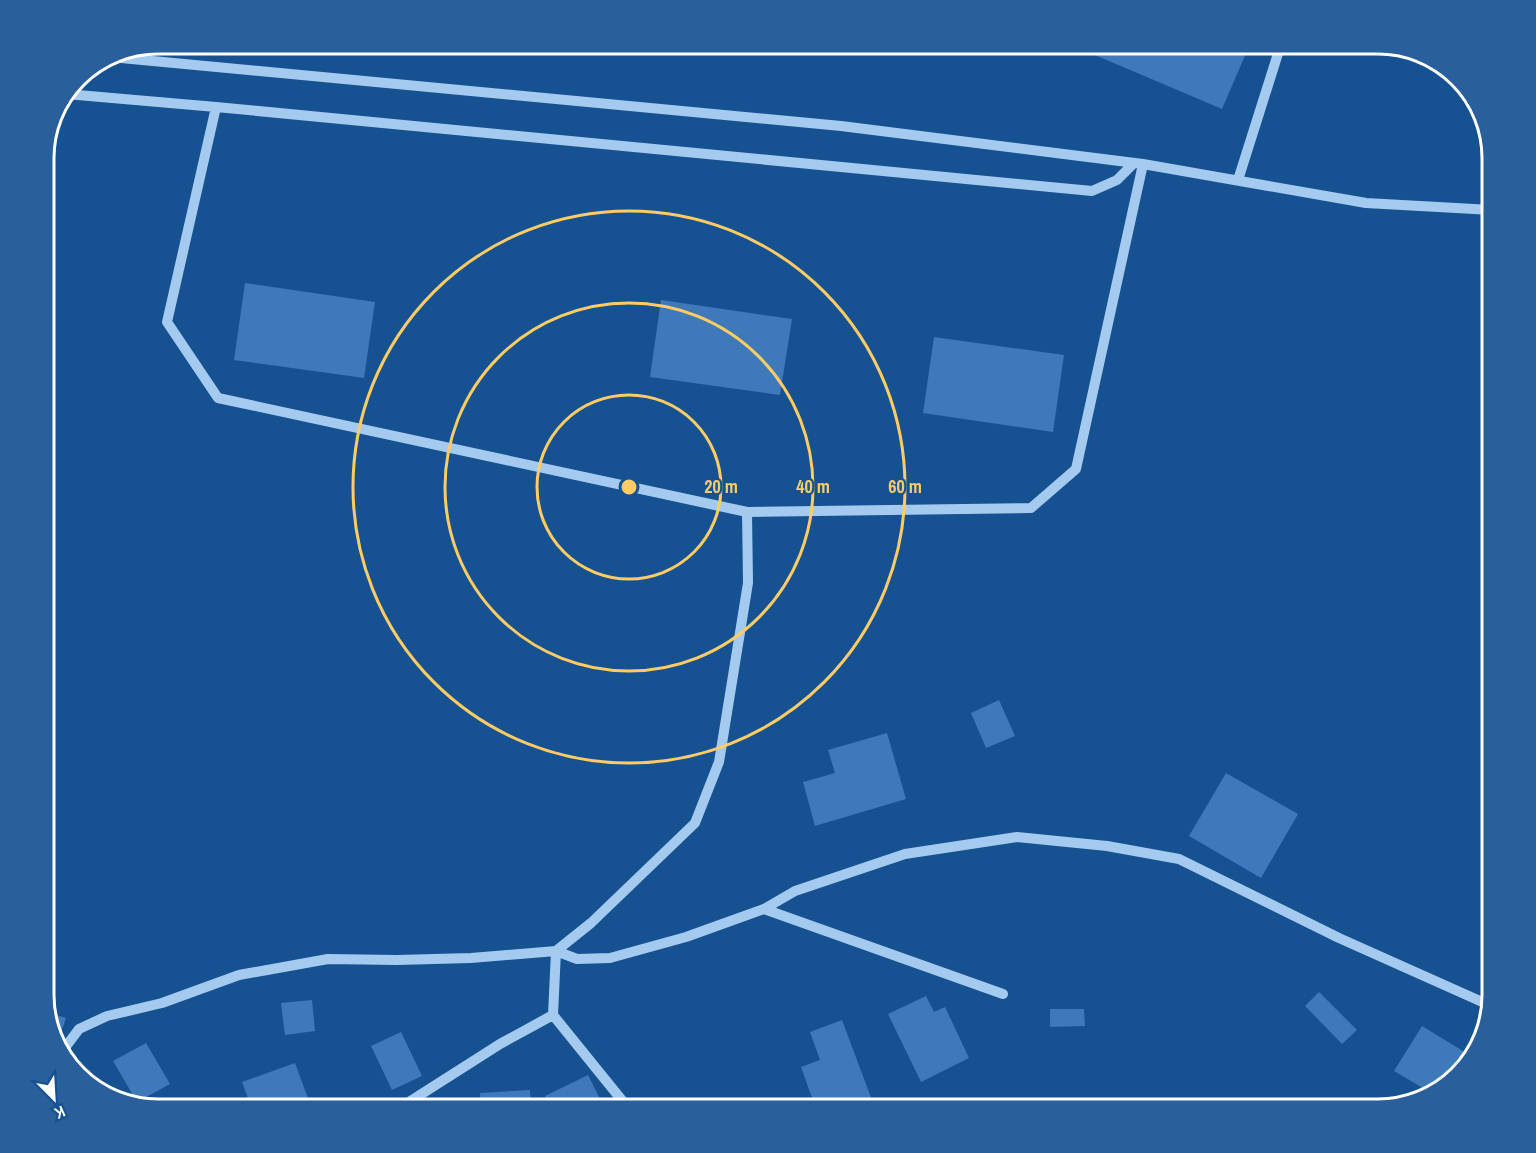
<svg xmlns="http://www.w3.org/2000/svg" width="1536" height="1153" font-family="'Archivo Narrow',sans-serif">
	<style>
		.building { fill: #3e7aba }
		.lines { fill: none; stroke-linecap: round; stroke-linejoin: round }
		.minor { stroke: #a5caf0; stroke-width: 10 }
		.ring { fill: none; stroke: #ffcc64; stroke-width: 3 }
		.rim { fill: none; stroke: #fff; stroke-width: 3 }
		.centre { fill: #ffcc64; stroke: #165192; stroke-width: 3 }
		.ring-label { font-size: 18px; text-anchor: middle; font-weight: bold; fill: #ffcc64; stroke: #165192; stroke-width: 4.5; stroke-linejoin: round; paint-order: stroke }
	</style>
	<rect width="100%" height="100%" fill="#165192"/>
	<path class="building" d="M1069,44h181l-28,65z
		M245,283l130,19 -11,76 -130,-18z
		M661,300l131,19 -12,76 -130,-18z
		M934,337l130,18 -11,77 -130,-19z
		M999,700l16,36 -29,12 -15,-35z
		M887,733l19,66 -91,27 -12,-44 32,-9 -7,-23z
		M1226,773l72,41 -37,64 -72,-42z
		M1319,992l38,38 -15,14 -37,-38z
		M926,996l8,16 11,-5 24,51 -48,24 -33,-68z
		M312,1000l3,31 -30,4 -4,-32z
		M1050,1009h34l1,17 -35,1z
		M46,1012l20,6 -10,29v-1z
		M842,1020l31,83 -17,6h-40l-15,-42 19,-7 -10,-28z
		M1422,1026l49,30 -2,9 -36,29 -39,-23z
		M401,1032l21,44 -30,14 -21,-44z
		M146,1043l24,41 -33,18 -24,-41z
		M295,1063l17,46h-60l-10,-27z
		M588,1075l17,34h-53l-7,-13z
		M530,1090l1,19h-50l-1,-16z"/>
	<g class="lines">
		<path class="minor" d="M121,58l720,68 302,38 223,39 126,7
			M66,94l150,13 876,84 25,-11 17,-17
			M216,107l-49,215 51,76 529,114 284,-4 45,-39 67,-305
			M1238,180l43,-136
			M764,909l239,85
			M61,1053l18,-24 28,-13 55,-13 77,-28 89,-16 69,1 74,-2 85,-7 21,8 33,-1 76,-21 78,-28 31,-18 110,-37 112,-17 90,9 72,13 160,79 150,67
			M398,1109l102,-65 53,-29
			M629,1109l-76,-94 3,-64 35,-28 104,-100 24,-61 29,-179 -1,-71"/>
	</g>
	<g class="ring">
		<circle cx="629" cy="487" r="92"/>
		<circle cx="629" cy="487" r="184"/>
		<circle cx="629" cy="487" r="276"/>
	</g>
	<path d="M0 0H1536V1153H0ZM158 54H1378A104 104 0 0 1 1482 158V995A104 104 0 0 1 1378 1099H158A104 104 0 0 1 54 995V158A104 104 0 0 1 158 54Z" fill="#295f9b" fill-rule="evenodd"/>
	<path class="rim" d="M158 54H1378A104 104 0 0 1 1482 158V995A104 104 0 0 1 1378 1099H158A104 104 0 0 1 54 995V158A104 104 0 0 1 158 54Z"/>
	<circle cx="629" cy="487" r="9" class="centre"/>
	<g class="ring-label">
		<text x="721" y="493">20 m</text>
		<text x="813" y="493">40 m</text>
		<text x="905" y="493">60 m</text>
	</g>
	<g transform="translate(54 1099) rotate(156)" stroke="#165192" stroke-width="4.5" paint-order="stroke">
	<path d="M0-4.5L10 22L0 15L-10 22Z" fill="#ffffff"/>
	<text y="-9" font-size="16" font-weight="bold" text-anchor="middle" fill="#ffffff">K</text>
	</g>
</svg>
